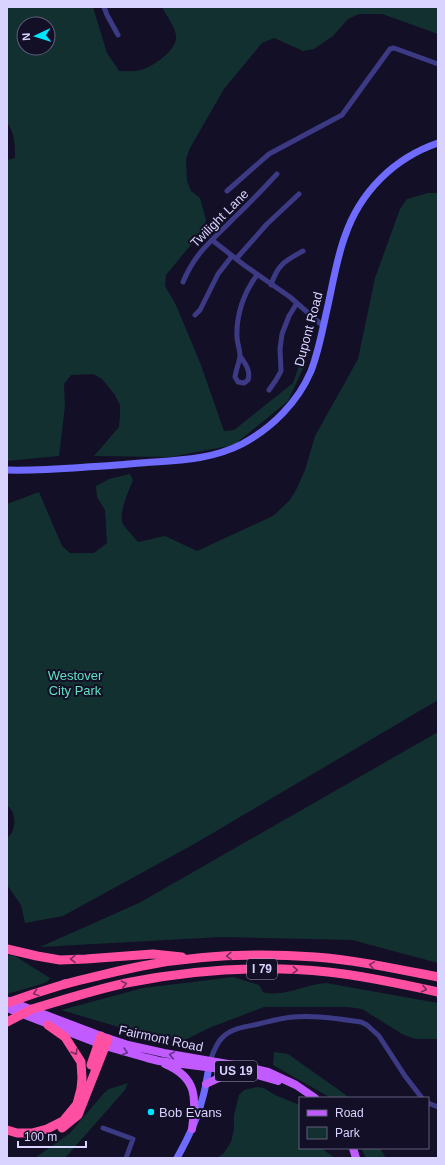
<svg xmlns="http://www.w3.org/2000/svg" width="445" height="1165" font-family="Arial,sans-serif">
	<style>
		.green { fill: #12302f; fill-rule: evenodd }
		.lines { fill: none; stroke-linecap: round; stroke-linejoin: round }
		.street { stroke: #3d3a85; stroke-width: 5 }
		.secondary { stroke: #6f6bff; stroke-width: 7 }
		.primary { stroke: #c25bff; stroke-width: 8 }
		.highway { stroke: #ff4fa3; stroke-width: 9 }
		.highway-bridge { stroke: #ff4fa3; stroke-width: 9 }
		.oneway { stroke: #7d2c5e }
		.oneway2 { stroke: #623188 }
		.poi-dot { fill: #00e5ff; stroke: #130f26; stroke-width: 1.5 }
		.labels { text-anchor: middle; stroke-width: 4; stroke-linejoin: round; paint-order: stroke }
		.shield { fill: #130f26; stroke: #9e99be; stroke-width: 1 }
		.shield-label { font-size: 12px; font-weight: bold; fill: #d9d4ff }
		.street-label { font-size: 13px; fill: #d9d4ff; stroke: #130f26 }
		.park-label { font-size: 13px; fill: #5fe0c0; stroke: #130f26 }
		.poi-label { font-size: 13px; fill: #d9d4ff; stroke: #130f26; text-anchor: start }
	</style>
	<rect width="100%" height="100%" fill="#130f26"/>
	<path class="green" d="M7,7h86l14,46 12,18c7,0 15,1 22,-1 13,-4 37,-20 35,-35 -2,-10 -10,-20 -14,-28h276v27l-56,-20h-23l-11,5 -15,17 -19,13 -11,2 -29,-13 -12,5 -38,46 -34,59 -4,11 1,22 4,10 9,7 6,22 -3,10 -37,45 -1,11 11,19 25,60 23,66 10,-1 59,-47 8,-24 5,3 -18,39 -54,44 -63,12 -77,-1 25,-29 1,-11v-11l-5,-10 -13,-16 -9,-5 -22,1 -7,9 1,22 -6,50 -52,5v-301l8,-2c0,-14 0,-23 -8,-36zM24,24h24v24h-24z
		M428,193h10v507l-242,143 -133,73 -38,7 -4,-18 -14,-20v-47c7,-5 9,-16 6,-25 -1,-3 -4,-6 -6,-8v-301l32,-12 23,54 8,7h24l13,-10 -2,-33 -8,-13 -1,-11 13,-7 21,-5 3,6c-4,10 -15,34 -10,44 4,6 10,12 15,18l27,-6 32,15 76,-35 16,-15 7,-11 9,-20 10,-34 43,-77 17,-81 25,-69 7,-10z
		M438,732v231l-86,-23 -131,-3 -181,10 99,-44z
		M7,955l8,1 35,22 -3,4 -5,2 -35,10z
		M233,977l26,8 4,7c20,6 42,-8 63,-9l112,20v36h-23l-13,-5 -40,-25 -14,-2h-84l-55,21 -26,13 -14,-1 -13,-2 -95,-28 82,-22z
		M274,1052l14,2 58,41 2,3h-17l-58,-33z
		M128,1083l-3,7 -60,68h-30l35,-25 34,-40 5,-4z
		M257,1087l7,1 11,7 25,10v43h21l14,10h-140h22l6,-4 8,-12 3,-13v-14l5,-20 5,-5z
		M361,1148h19l6,10h-20z"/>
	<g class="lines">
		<path class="street" d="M104,7l3,8 11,20
			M227,191l42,-37 73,-39 48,-66 4,-1 44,16
			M212,240l32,25 46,32 33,29
			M236,259l31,-35 32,-30
			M183,282c13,-31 29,-41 51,-64 15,-14 29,-29 43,-44
			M271,285c7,-21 14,-24 32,-34
			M195,315l5,-5 18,-36 14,-18
			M240,356c5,7 11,15 8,24l-4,3 -6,-1 -3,-5c1,-7 4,-14 5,-21 0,-7 -3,-13 -3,-19 -1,-22 7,-45 20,-62
			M269,390l7,-10 5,-9 -1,-22 2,-15 7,-18 8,-13
			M210,1061c3,-8 6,-18 13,-24 8,-8 20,-10 31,-12 13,-3 26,-7 39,-8 22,-2 46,2 68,5l6,3 12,11 26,40 17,22
			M428,1103l10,4
			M103,1128l30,11 -7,19"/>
		<path class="secondary" d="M7,470c32,1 64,-2 96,-4 17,-1 35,-3 52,-4 31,-2 60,-4 87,-18 30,-16 56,-42 69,-73 7,-18 11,-38 15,-57 6,-25 10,-54 19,-78 15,-44 49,-78 93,-93
			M177,1158c10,-18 20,-37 25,-58 4,-12 5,-25 8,-37"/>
		<path class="primary" d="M9,1001l92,35 27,9 36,8 87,15 17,4 28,13 19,13
			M7,1008l98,38 42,12 12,3 70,9 28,5 21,6
			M165,1064c33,14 31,34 27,65
			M206,1084l17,-8 14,-1
			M353,1148l3,10"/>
		<path class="highway" d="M7,949l30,7 23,4 26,-1 67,-5 29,3
			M65,984c25,-6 51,-13 77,-18 56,-11 115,-13 173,-9 41,3 82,12 123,20
			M32,1009c31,-9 62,-19 94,-26 66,-13 135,-18 202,-11 37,4 74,12 110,20
			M91,1065l10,-29
			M62,1128l16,-13 30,-76
			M7,1130l10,3h15l15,-4 16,-8 14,-17 4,-15 1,-11 -1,-16 -16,-25 -17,-12"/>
		<path class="highway-bridge" d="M7,1003l26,-9 32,-10
			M7,1022l25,-13"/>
	</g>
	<defs><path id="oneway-chevron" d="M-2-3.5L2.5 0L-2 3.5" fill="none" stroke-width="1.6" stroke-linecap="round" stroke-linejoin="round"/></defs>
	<g class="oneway">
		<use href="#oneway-chevron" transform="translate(229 956) rotate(177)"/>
		<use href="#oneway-chevron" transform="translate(73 959) rotate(179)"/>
		<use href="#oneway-chevron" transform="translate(372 965) rotate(-170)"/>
		<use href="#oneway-chevron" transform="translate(295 970) rotate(3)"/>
		<use href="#oneway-chevron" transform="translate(124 984) rotate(-12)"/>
		<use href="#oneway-chevron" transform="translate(424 989) rotate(13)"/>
		<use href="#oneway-chevron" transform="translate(36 993) rotate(162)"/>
		<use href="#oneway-chevron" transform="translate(75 1052) rotate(59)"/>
	</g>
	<g class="oneway2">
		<use href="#oneway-chevron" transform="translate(125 1052) rotate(16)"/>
		<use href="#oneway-chevron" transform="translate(172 1055) rotate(-170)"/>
	</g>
	<circle class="poi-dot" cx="151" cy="1112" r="4"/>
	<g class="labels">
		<g class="shield">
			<rect x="247" y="959" width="30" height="20" rx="3"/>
			<rect x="215" y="1061" width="42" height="20" rx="3"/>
		</g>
		<g class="shield-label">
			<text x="262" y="973">I 79</text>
			<text x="236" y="1075">US 19</text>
		</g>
		<g class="street-label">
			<text transform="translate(219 218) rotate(-45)" y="5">Twilight Lane</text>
			<text transform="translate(308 329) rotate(-75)" y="5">Dupont Road</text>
			<text transform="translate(161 1038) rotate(12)" y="5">Fairmont Road</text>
		</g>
		<g class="park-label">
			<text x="75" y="680">Westover<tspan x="75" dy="15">City Park</tspan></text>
		</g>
		<g class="poi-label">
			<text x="159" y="1117">Bob Evans</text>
		</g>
	</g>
	<rect width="445" height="1165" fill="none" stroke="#d9d4ff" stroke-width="16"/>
	<rect x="299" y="1097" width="130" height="52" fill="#130f26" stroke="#625e7d"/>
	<rect x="307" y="1110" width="20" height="6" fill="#c25bff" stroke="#625e7d"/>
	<text x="335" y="1117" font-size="12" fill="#d9d4ff">Road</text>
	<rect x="307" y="1127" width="20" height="12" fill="#12302f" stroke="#625e7d"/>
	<text x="335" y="1137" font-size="12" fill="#d9d4ff">Park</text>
	<g transform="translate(36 36) rotate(266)"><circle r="19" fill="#130f26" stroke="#625e7d"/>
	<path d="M0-3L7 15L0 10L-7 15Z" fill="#00e5ff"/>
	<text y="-6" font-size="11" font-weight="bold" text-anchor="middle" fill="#d9d4ff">N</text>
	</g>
	<path d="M18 1141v6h68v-6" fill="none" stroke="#d9d4ff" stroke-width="2"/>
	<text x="24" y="1141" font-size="12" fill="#d9d4ff" stroke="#130f26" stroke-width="3" paint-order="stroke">100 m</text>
</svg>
